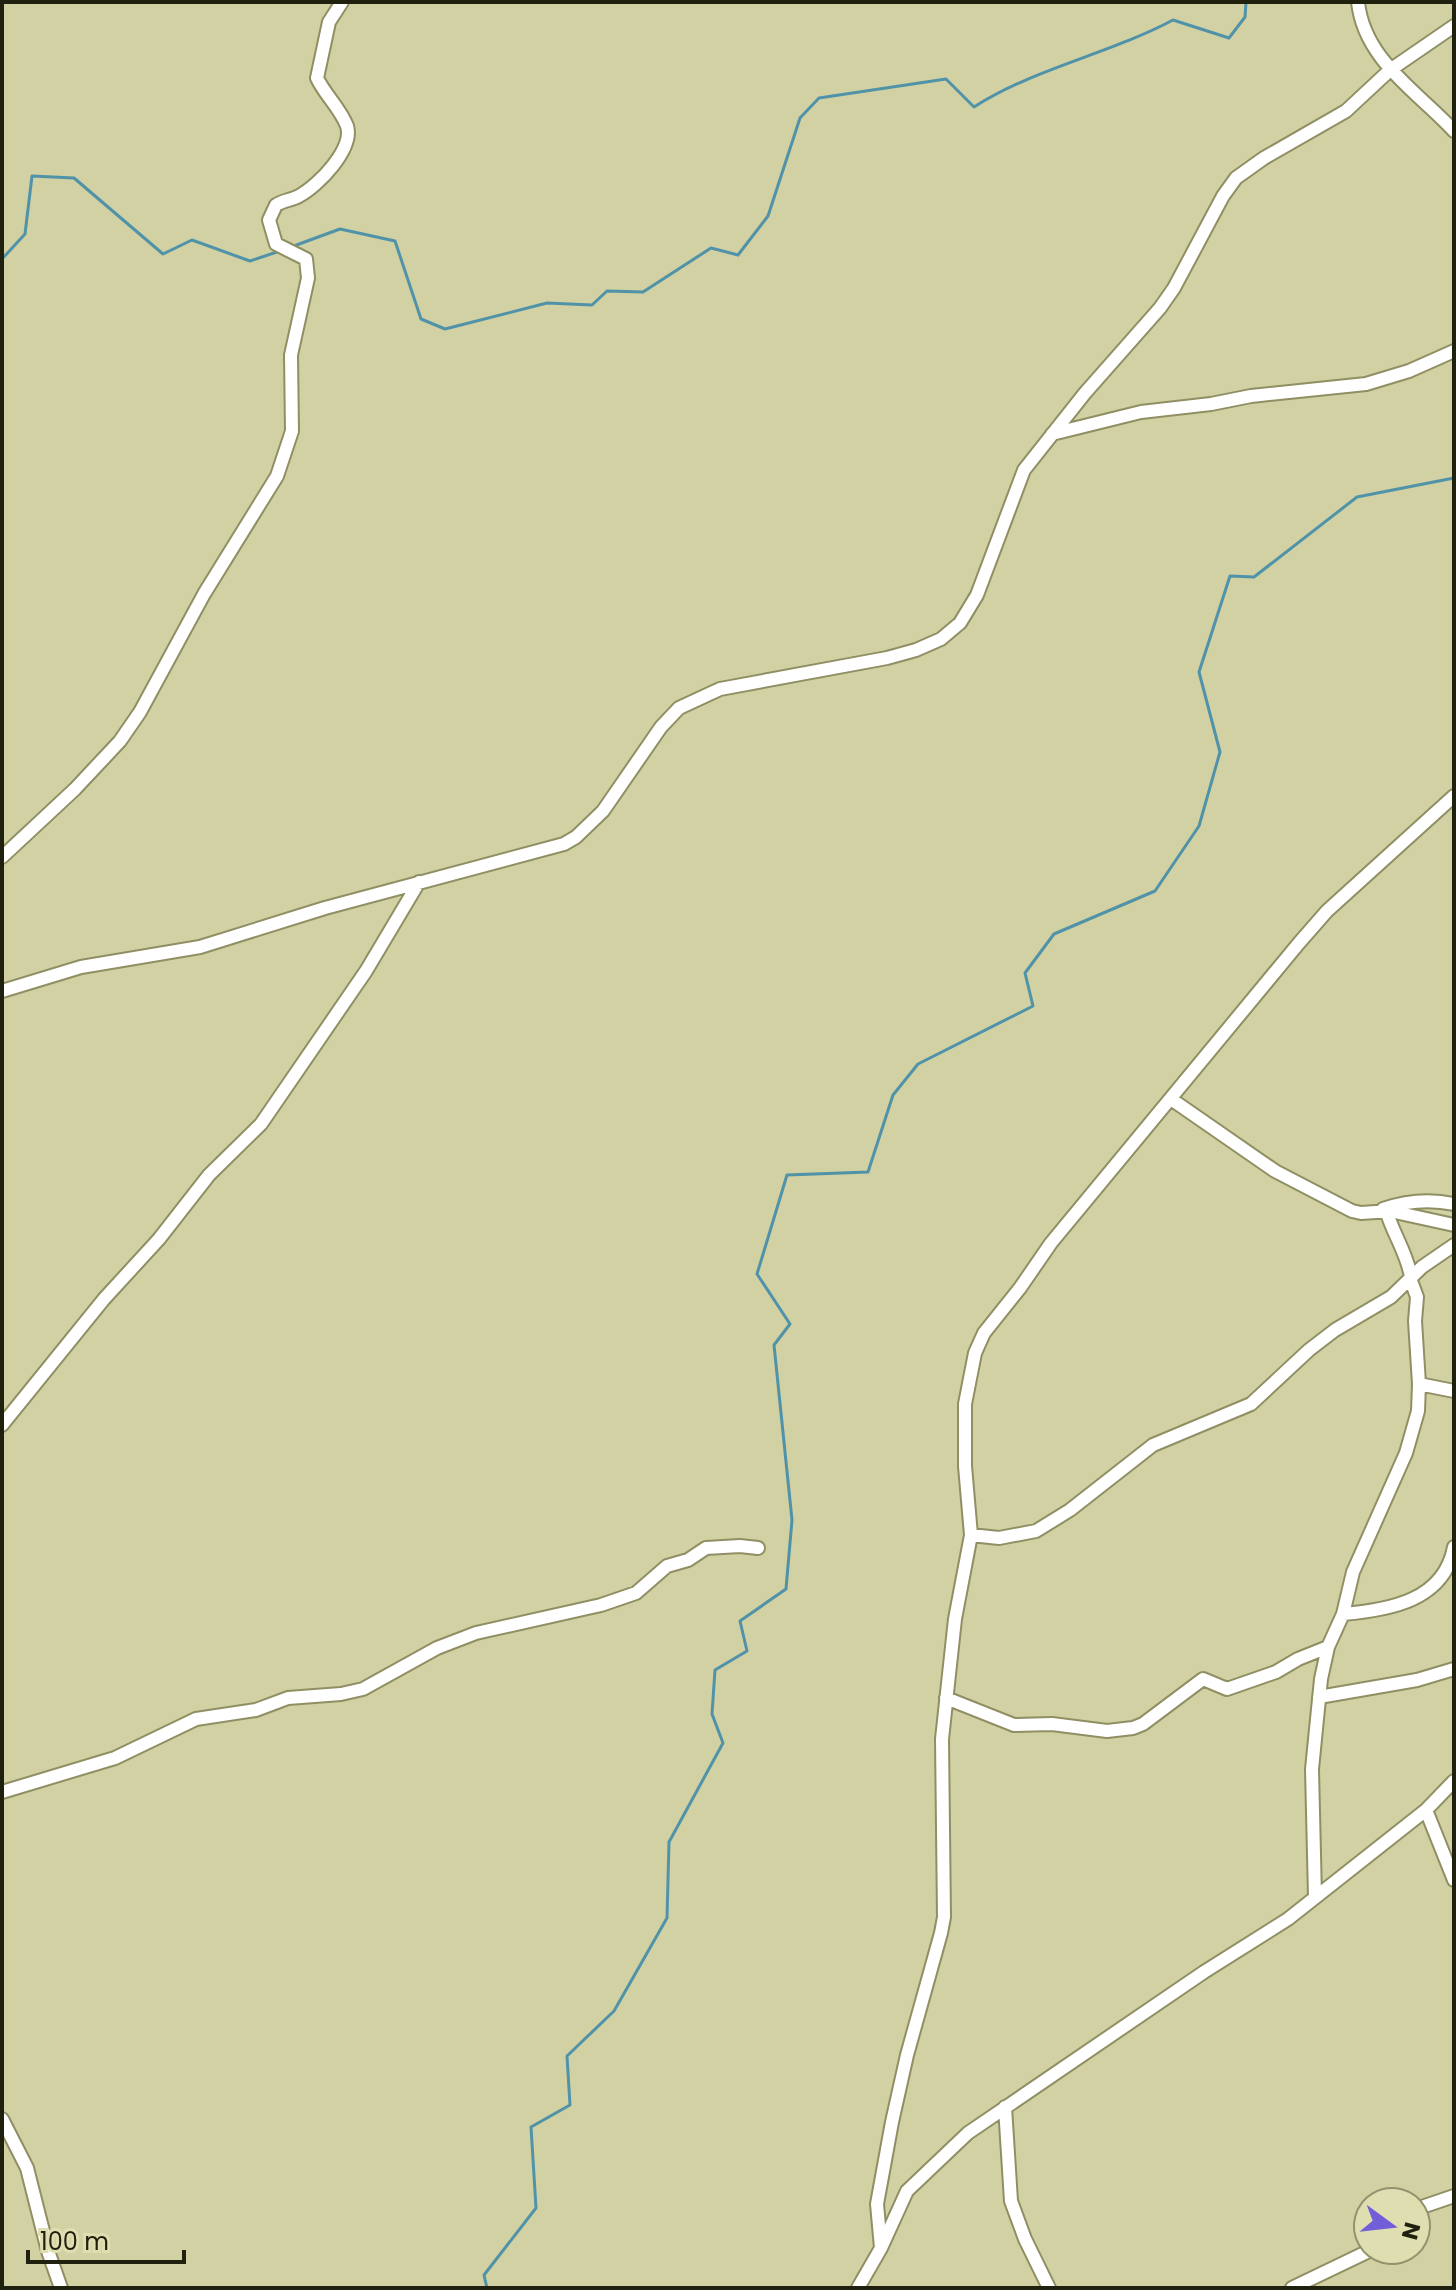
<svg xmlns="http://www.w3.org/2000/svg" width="1456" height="2290" font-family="Poppins,sans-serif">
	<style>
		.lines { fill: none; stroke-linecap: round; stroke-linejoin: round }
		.stream { stroke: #5093a9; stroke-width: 3 }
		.minor-casing { stroke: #908f64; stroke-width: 16 }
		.minor { stroke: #fff; stroke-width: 12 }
	</style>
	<rect width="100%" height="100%" fill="#d2d1a3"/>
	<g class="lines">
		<path class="stream" d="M291,247l49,-18 55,12 26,78 24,10 102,-26 45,2 15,-14 36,1 68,-44 27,7 30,-39 32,-98 19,-20 127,-19 28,28c61,-39 135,-53 199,-87l56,18 16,-21 1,-15
			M2,259l23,-25 7,-58 42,2 89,76 29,-14 58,21 30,-10
			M487,2288l-3,-13 52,-67 -5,-81 39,-22 -3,-49 47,-45 53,-93 2,-76 54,-99 -11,-29 3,-44 32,-19 -7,-30 46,-32 6,-69 -18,-175 16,-21 -33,-50 30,-99 81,-3 25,-77 25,-31 115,-58 -8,-33 29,-39 101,-43 44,-65 21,-74 -21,-80 31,-96 24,1 103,-80 97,-19"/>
		<defs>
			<path id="minor" d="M1358,2c6,58 60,90 96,129
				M1052,434l89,-22 70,-8 40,-8 115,-12 43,-13 45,-20
				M2,857l73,-68 45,-48 20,-29 64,-118 73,-118 15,-45 -1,-76 17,-77 -2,-19 -30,-15 -7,-24 7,-15c8,-5 16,-5 23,-9 19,-10 55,-47 48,-70 -7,-18 -22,-31 -30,-48l12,-56 13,-20
				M2,991l79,-24 119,-20 125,-39 239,-64 12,-7 27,-26 58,-84 18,-19 41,-19 167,-31 29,-8 25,-11 19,-16 17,-28 47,-125 61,-77 75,-85 14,-20 49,-92 13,-18 28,-20 82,-47 44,-41 64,-44
				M1171,1099l104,72 77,40 9,2 29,-2 64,14
				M1383,1209c23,-8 47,-10 71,-5
				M1386,1210c7,24 21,43 25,67
				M1419,1384l35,7
				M2,1425l102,-126 55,-60 50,-64 52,-51 105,-153 53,-89
				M971,1535l28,3 37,-7 34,-21 83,-65 98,-41 58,-54 26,-20 56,-33 31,-30 32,-22
				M1343,1614c46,-4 101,-13 111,-67
				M1319,1697l98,-17 37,-11
				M946,1698l68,27 38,-1 55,7 26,-3 10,-4 60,-45 24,10 49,-17 22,-13 30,-12
				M2,1792l113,-34 81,-39 60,-9 32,-12 53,-4 22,-5 74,-41 39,-15 125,-28 35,-12 31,-27 21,-6 18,-12 34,-2 18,2
				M1426,1810l28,70
				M1315,1897l-3,-128 9,-90 7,-32 15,-33 10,-42 53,-119 12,-42 1,-27 -4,-63 2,-24 -7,-19
				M1005,2107l6,94 14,38 24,49
				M2,2119l25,49 21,83 13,37
				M1416,2209l38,-13
				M881,2248l-4,-44 15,-82 15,-67 34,-122 3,-16 -2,-178 13,-120 16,-84 -6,-69v-62l10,-51 9,-20 36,-45 31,-45 248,-300 28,-32 127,-115
				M858,2288l23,-40 26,-57 61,-58 236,-161 84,-53 138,-109 28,-29
				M1292,2288l79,-38"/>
		</defs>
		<use href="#minor" class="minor-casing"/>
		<use href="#minor" class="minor"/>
	</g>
	<rect width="1456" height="2290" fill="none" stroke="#20200e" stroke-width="8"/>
	<g transform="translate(1392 2226) rotate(105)"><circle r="38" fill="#dfdeb0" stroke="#93926f" stroke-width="2"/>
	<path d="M0-6L14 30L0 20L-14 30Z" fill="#725ed8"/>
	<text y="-12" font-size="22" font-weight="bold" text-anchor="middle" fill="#20200e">N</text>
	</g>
	<path d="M28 2250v12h156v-12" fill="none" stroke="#20200e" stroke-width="4"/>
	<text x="40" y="2250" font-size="24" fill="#20200e" stroke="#dfdeb0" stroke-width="6" paint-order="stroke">100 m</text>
</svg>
